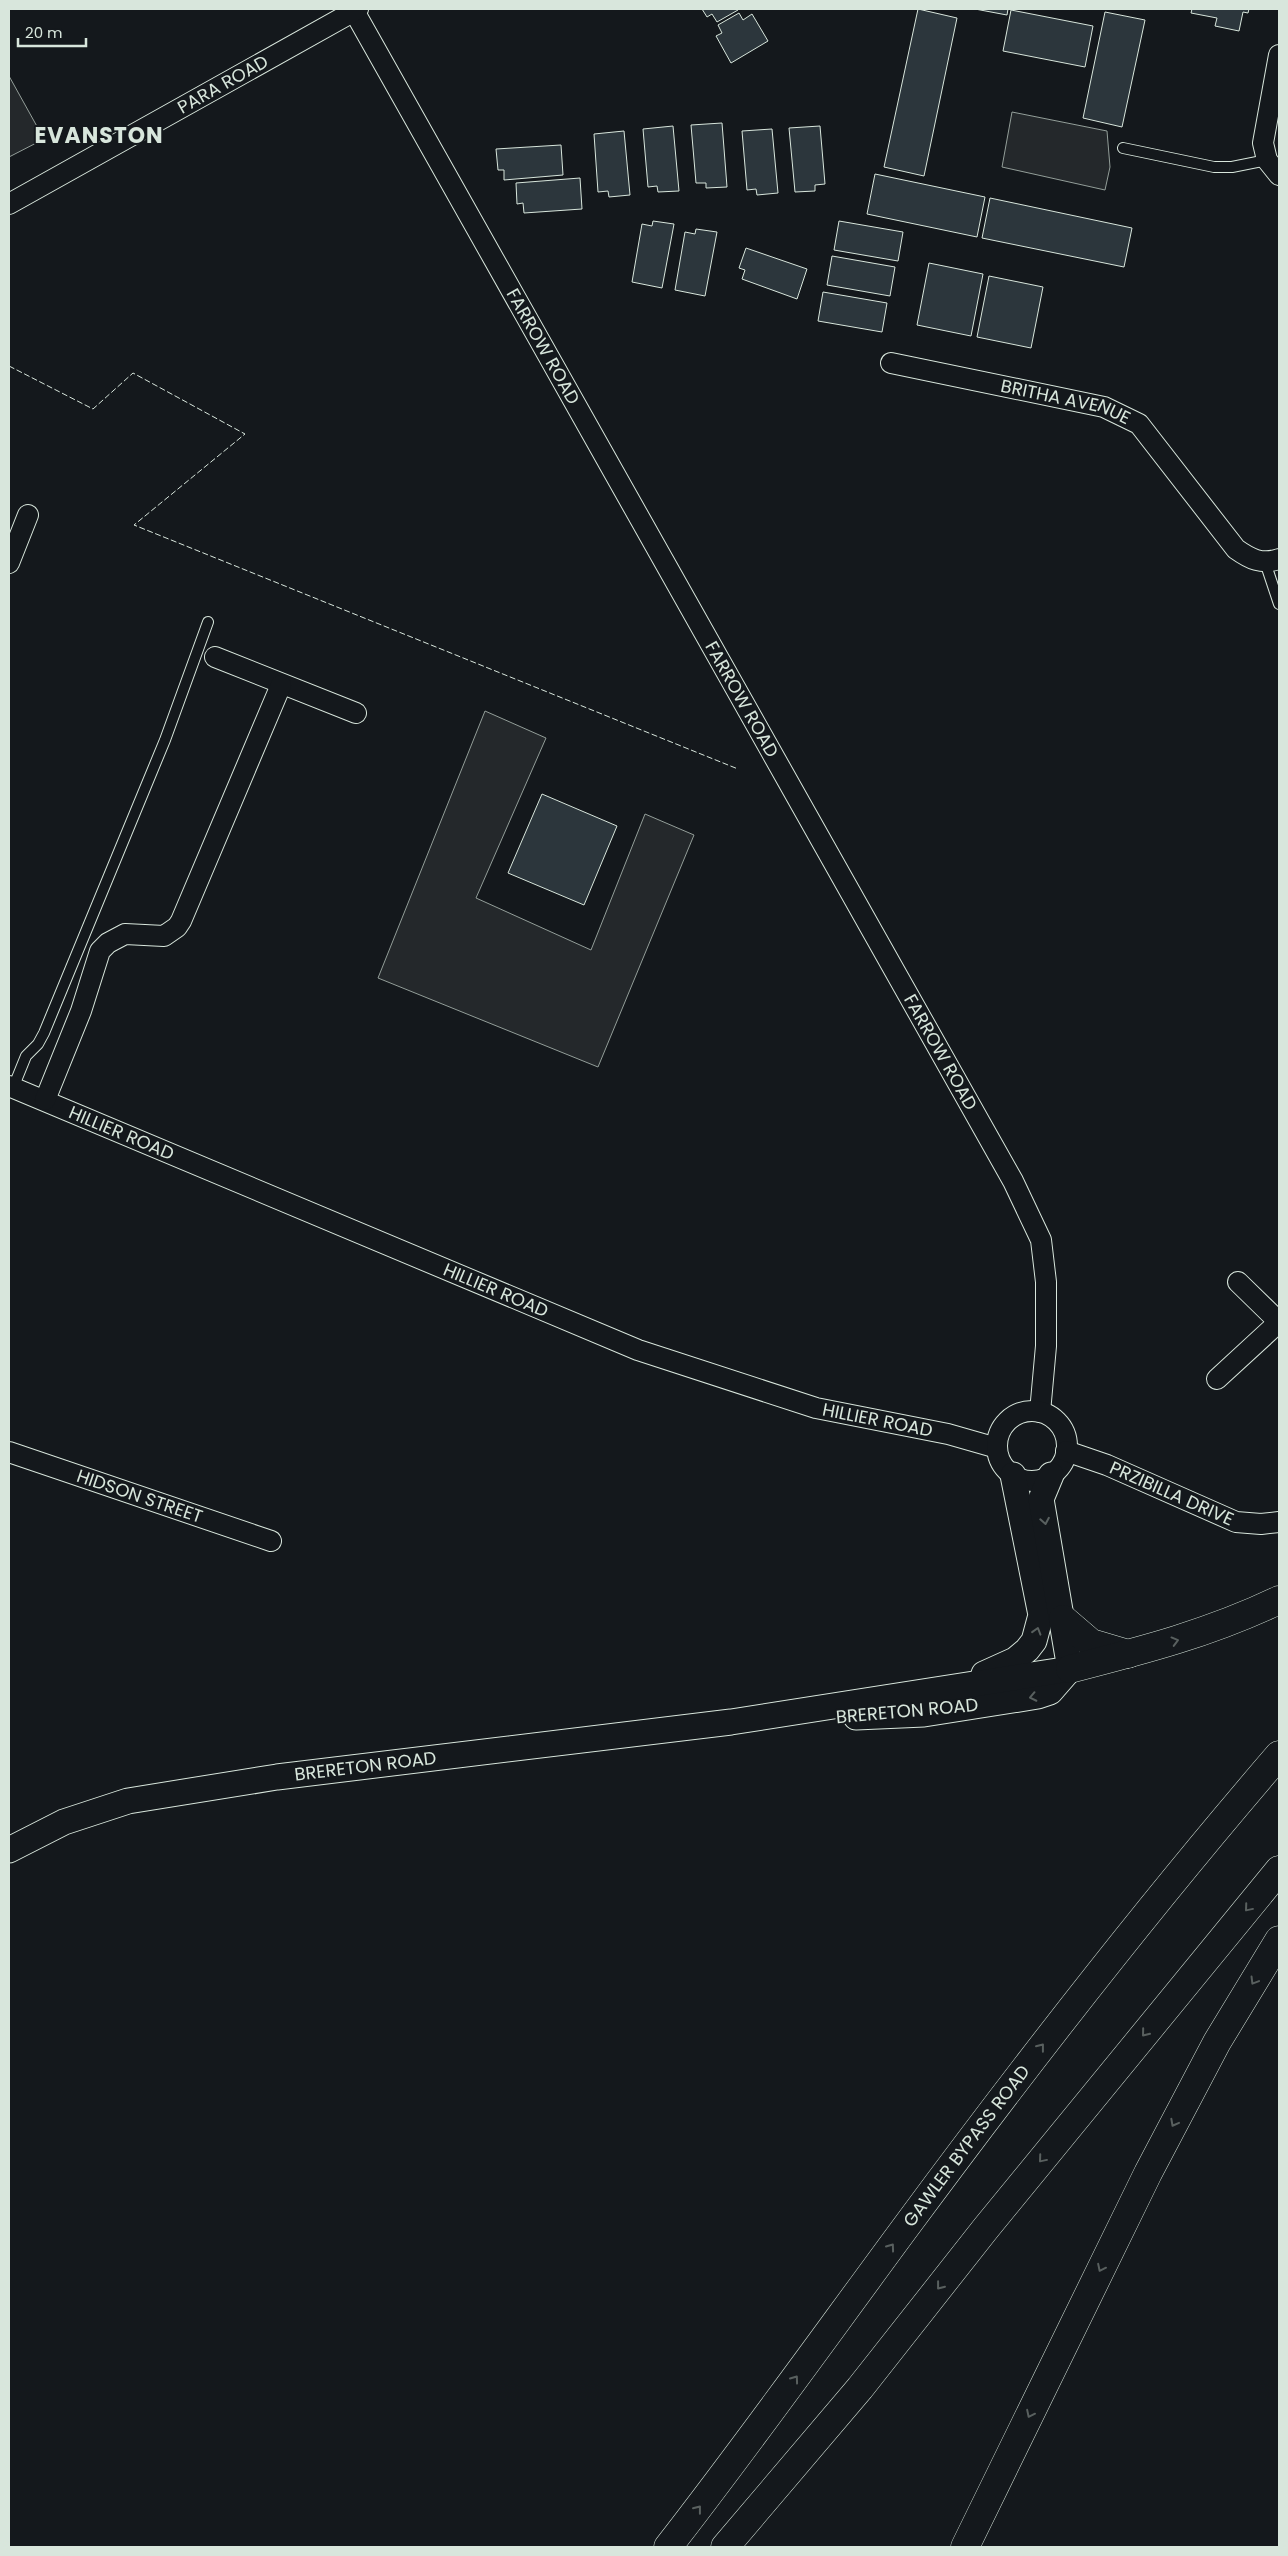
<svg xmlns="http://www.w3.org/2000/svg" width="1288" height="2556" font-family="Poppins,sans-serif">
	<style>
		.parking { fill: #24282b; stroke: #939e99 }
		.building { fill: #2c363c; stroke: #d8e6dc }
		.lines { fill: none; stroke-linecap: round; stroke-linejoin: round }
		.service-casing { stroke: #d8e6dc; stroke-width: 12 }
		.minor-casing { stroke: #d8e6dc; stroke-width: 22 }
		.tertiary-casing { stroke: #d8e6dc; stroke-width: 27 }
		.motorway-casing { stroke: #d8e6dc; stroke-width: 29 }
		.service { stroke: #14181c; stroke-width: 10 }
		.minor { stroke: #14181c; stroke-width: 20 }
		.tertiary { stroke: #14181c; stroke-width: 25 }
		.motorway { stroke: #14181c; stroke-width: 28 }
		.fence { stroke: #d8e6dc; stroke-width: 1; stroke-dasharray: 6 2.5; stroke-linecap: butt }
		.oneway { stroke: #59605f }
		.labels { text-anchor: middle; stroke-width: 4; stroke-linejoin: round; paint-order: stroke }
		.street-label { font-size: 18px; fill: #d8e6dc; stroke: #14181c }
		.district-label { font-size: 22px; font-weight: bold; letter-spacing: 1px; fill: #d8e6dc; stroke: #14181c }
	</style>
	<rect width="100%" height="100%" fill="#14181c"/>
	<path class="parking" d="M9,76l35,63 -35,18z
		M1012,112l95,19 3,36 -5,23 -103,-23z
		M485,711l61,27 -70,160 115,52 54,-136 49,21 -96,232 -220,-89z"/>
	<path class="building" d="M702,9h35l1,1 -21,12 -5,-8 -5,3z
		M918,9l39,9 -33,158 -40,-9z
		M975,9h33l-1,6z
		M1192,9h57l-1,4 -5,-1 -4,19 -24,-5 2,-8 -26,-5z
		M1011,10l82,16 -8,41 -82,-16z
		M1105,12l40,8 -23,107 -39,-9z
		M739,13l4,7 9,-6 16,27 -37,22 -15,-27 6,-3 -4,-8z
		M722,123l5,64 -21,1v-5h-10l-5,-58z
		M673,126l6,65 -21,1 -1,-6 -9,1 -5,-58z
		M820,126l5,58 -10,1v6l-20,1 -6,-64z
		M772,129l6,64 -21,2 -1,-6 -9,1 -5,-59z
		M624,131l6,64 -21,2 -1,-6 -10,1 -4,-58z
		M561,145l2,30 -59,5v-10h-6l-2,-21z
		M875,174l110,23 -8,40 -110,-23z
		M580,178l2,31 -58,4 -1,-10 -6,1 -1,-21z
		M990,198l142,30 -8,39 -142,-29z
		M653,221l21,3 -12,64 -30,-6 10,-58 10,2z
		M839,221l64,11 -5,29 -64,-11z
		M696,229l21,3 -12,64 -30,-6 10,-58 10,2z
		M746,248l61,21 -10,30 -55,-20 3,-9 -6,-2z
		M832,256l63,11 -5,29 -63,-11z
		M929,263l54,11 -12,62 -54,-11z
		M989,276l54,11 -12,61 -54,-11z
		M823,292l64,11 -5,29 -64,-11z
		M542,794l75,32 -33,79 -76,-32z"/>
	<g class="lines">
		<defs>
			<path id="service" d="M1123,148l91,19h18l35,-7
				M1265,562l14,42
				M13,1088l13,-32 12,-12 6,-11 121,-293 43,-118"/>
			<g id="minor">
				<path id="s1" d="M354,11l659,1170 28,59 5,42v64l-6,66"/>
				<path d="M1279,55l-16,88 4,17 12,15"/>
				<path id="s2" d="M9,204l349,-195"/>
				<path id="s3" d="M891,363l213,44 35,17 97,125c14,10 26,16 43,10"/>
				<path d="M9,563l19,-48"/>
				<path d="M215,657l141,56"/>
				<path id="s4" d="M9,1086l629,264 178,58 132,26 49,14"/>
				<path d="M45,1100l36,-89 19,-60 8,-8 17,-9 39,2 13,-9 4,-6 100,-236"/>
				<path d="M1238,1282l41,40"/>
				<path d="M1217,1379l62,-57"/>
				<circle cx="1032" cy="1446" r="35"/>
				<path id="s5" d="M1066,1451l41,14 129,57 25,2 18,-2"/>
				<path id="s6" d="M9,1452l262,89"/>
			</g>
			<g id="tertiary">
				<path d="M984,1674l31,-14 12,-10 7,-9 7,-26 -28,-140"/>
				<path d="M856,1717l68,-3 114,-18 12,-4 20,-23 -29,-170 10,-24"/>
				<path id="s7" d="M9,1850l55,-28 64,-21 149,-24 454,-55 339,-53"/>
			</g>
			<g id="motorway">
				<path d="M1063,1619l28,24 37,11"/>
				<path d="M1070,1669c74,-19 140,-36 209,-69"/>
				<path id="s8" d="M668,2547c81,-104 158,-212 237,-319 119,-161 243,-321 374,-473"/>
				<path d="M725,2547l135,-159 126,-160 293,-358"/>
				<path d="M965,2547l183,-374 69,-131 62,-102"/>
			</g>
		</defs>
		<use href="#service" class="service-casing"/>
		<use href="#minor" class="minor-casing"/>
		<use href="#tertiary" class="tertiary-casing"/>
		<use href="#motorway" class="motorway-casing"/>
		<use href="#service" class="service"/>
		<use href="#minor" class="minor"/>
		<use href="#tertiary" class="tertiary"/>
		<use href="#motorway" class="motorway"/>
		<path class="fence" d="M9,366l84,43 40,-36 112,61 -111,91 604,244"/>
	</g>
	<defs><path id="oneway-chevron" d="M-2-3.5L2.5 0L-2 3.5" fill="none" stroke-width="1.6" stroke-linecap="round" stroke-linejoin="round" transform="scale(1.25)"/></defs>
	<g class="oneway">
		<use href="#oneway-chevron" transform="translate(1045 1521) rotate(80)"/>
		<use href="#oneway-chevron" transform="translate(1037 1631) rotate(-73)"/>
		<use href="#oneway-chevron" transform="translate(1175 1641) rotate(-15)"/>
		<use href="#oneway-chevron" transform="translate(1033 1697) rotate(168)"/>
		<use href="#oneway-chevron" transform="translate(1248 1908) rotate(130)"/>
		<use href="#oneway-chevron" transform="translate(1254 1981) rotate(121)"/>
		<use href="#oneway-chevron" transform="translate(1145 2033) rotate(129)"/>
		<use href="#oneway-chevron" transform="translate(1041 2047) rotate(-52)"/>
		<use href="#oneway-chevron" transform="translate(1174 2123) rotate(118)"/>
		<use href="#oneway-chevron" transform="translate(1042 2159) rotate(130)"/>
		<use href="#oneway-chevron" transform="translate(891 2247) rotate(-54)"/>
		<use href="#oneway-chevron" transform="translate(1101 2268) rotate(116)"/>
		<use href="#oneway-chevron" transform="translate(940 2286) rotate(128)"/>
		<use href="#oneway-chevron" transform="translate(795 2379) rotate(-54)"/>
		<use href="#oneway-chevron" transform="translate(1030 2414) rotate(116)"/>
		<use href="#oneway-chevron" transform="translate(698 2509) rotate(-52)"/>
	</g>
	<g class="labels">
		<g class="street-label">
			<text dy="6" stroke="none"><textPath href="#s2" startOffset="245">PARA ROAD</textPath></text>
			<text dy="6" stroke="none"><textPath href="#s1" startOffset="385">FARROW ROAD</textPath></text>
			<text dy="6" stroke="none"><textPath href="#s3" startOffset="179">BRITHA AVENUE</textPath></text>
			<text dy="6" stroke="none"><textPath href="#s1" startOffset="790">FARROW ROAD</textPath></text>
			<text dy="6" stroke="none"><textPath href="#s1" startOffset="1195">FARROW ROAD</textPath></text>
			<text dy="6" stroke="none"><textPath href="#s4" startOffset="122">HILLIER ROAD</textPath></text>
			<text dy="6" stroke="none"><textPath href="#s4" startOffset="528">HILLIER ROAD</textPath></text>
			<text dy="6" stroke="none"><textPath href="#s4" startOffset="932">HILLIER ROAD</textPath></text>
			<text dy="6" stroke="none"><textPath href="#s5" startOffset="114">PRZIBILLA DRIVE</textPath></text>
			<text dy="6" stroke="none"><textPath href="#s6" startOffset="138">HIDSON STREET</textPath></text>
			<text transform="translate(907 1711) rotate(-5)" y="6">BRERETON ROAD</text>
			<text dy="6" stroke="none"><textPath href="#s7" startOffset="369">BRERETON ROAD</textPath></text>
			<text dy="6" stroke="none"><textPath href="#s8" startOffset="500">GAWLER BYPASS ROAD</textPath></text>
		</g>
		<g class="district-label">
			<text x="99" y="143">EVANSTON</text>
		</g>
	</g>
	<rect width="1288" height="2556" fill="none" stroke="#d8e6dc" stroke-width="20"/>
	<path d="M18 38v8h68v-8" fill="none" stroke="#d8e6dc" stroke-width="2.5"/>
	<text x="25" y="38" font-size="15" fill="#d8e6dc" stroke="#14181c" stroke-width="4" paint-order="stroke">20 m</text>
</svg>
